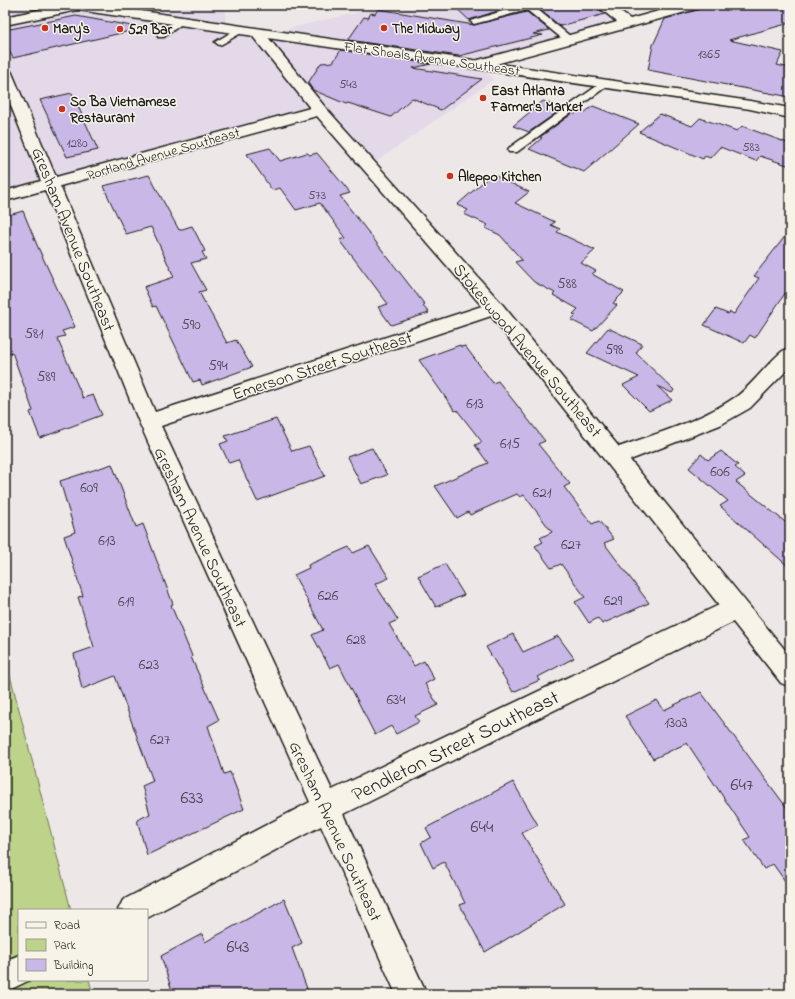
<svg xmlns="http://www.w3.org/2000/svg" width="795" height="999" font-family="'Indie Flower',sans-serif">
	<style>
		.built { fill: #e3d9e8 }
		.green { fill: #bcd389; stroke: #6c7852 }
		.building { fill: #c9b7e8; stroke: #1c1c1c }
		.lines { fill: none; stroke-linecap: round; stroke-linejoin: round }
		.lane-casing { stroke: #1c1c1c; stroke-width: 3 }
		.street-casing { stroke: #1c1c1c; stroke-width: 3 }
		.secondary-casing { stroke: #1c1c1c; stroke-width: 3 }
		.lane { fill: #f7f3e8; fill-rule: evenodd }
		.street { fill: #f7f3e8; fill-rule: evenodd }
		.secondary { fill: #f7f3e8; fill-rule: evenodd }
		.poi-dot { fill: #c8321e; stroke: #f7f3e8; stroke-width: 1.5 }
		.labels { text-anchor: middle; stroke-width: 3; stroke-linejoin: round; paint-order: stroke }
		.far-number-label { font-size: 13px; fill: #47434f }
		.far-poi-label { font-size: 14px; font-weight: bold; fill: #1c1c1c; stroke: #f7f3e8; text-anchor: start }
		.far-street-label { font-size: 14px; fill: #1c1c1c; stroke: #f7f3e8 }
		.number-label { font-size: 15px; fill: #47434f }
		.street-label { font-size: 17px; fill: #1c1c1c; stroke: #f7f3e8 }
		.near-number-label { font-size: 18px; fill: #47434f }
		.near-street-label { font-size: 20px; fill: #1c1c1c; stroke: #f7f3e8 }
	</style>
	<rect width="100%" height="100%" fill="#eee7e8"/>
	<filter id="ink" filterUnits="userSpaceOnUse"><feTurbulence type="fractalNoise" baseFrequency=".025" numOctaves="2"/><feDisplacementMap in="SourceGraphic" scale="8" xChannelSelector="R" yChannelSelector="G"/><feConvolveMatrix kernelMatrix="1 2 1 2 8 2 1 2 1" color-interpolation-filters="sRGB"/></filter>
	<g filter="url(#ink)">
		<path class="built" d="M5,5h221l-1,23 39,6 126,-29h213l24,18 -150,42 17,14 -124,87 -50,-56 -315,86z"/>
		<path class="green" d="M5,656l66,254h-52v70h70l4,14h-88z"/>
		<path class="building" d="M453,5h64l-48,15z
			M534,5h61l10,9 -45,12z
			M703,5h87v18l-61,17 54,12 -6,13 13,3v29l-142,-27 5,-25 12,-26 35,-10z
			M378,9l96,16 53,-13 22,18 -16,4 10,1 -84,21 -111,-16 16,-23 4,1 3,-5 4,1z
			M76,16l67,12 -130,30 -8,-14v-14z
			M341,50l90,14 -18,4 69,11 -41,31 -29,-12 -21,19 -43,-14 -2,1 -33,-14 -5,-7 13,-20 12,-1z
			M72,93l26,57 -31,7 -27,-57z
			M543,101l19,8 -33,23 -16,-6z
			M593,106l46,18 -55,48 -55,-23 13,-11 -2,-1 33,-24 2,1 4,-3 5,2z
			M660,114l32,12 8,-8 37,13 5,-5 48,18v22l-30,-10 -4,5 -36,-14 -10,11 -5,-2 -2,3 -64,-27z
			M270,148l10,13 27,-8 3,2 7,-2 33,40 -10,3 85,109 -2,1 6,7 -38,12 -13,-18 10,-3 -48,-64 6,-2 -26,-35 -24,7 -16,-22 -8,2 -25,-36z
			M492,174l37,18 -14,11 40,19 -4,3 9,4 -3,3 38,18 -14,13 15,8 -4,3 32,18 -11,11 4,2 -24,26 -22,-11 5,-5 -3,-1 5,-5 -25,-14 2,-2 -21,-11 -19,-20 7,-2 -22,-25 -15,-7 3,-3 -24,-11 4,-4 -11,-5z
			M149,175l30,55 13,-4 13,25 -3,1 4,7 -15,4 15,27 -7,2 28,51 9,-3 16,27 -50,18 -2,-5 -7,2 -37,-76 -3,1 -9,-20 30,-10 -23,-50 -25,7 -23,-48z
			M23,211l14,34 38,82 -13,4 3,5 -8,2 26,60 10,-3 9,20 -62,23 -10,-26 3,-1 -21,-59 -7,3v-139z
			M790,230v56l-35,52 -5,-3 -6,8 -40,-18 12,-16 12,5 2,-2 4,2 25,-36 -5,-2z
			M608,328l34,16 -6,9 38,37 -2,3 -15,-7 15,14 -23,11 -26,-26 16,-8 -52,-24z
			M460,345l1,2 4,-1 28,37 5,-2 47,60 -7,3 32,40 -6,3 28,37 7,-3 15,18 -10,4 45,60 -47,21 -4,-6 -9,5 -14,-21 10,-5 -24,-33 -10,4 -16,-22 8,-4 -3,-4 12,-6 -28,-37 -4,2 -3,-3 -47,21 -2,-3 -11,6 -22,-32 53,-23 -13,-18 7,-3 -25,-32 -2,1 -36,-51z
			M276,419l16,32 17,-5 16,30 -68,25 -19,-41 -9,3 -9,-19 8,-3 -3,-5z
			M372,448l15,27 -26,9 -14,-27z
			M721,451l17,14 -3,2 10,9 -9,6 54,44v42l-70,-62 8,-5 -39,-33 12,-14 7,6z
			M112,464l24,63 7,-3 30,80 -2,1 21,51 -1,1 28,63 -11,6 16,48 6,-2 14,37 -97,46 -10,-35 13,-6 -8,-28 11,-5 -38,-105 -33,13 -8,-35 20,-7 -16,-50 5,-1 -19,-60 11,-4 -15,-51z
			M369,546l20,32 -14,6 23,36 -9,4 25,42 10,-5 10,18 -9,5 13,21 -23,11 4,6 -23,12 -5,-8 -16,9 -36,-71 -9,4 -18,-33 11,-5 -29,-55 15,-7 -1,-3 41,-18 4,6z
			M445,564l19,31 -28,12 -18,-31z
			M513,634l10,18 35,-16 16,22 -36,19 2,3 -27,12 -27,-45z
			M701,692l89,120v76l-17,-24 -9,5 -20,-29 6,-3 -63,-94 -34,16 -28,-43 32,-16 7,10z
			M513,782l25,43 -16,8 43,71 -80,48 -25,-47 5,-2 -21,-41 -11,6 -12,-25 10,-6 -5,-9z
			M284,899l18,44 -10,5 17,46h-136l-12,-38 41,-22 3,8z"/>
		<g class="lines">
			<defs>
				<path id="lane" d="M522,5h10l39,32v4h-6l-38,-31 -53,14 -4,-3z
					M180,18l4,3 -1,2 -19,14h-6v-4z
					M240,27l3,1v4l-21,12 -3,1 -4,-3z
					M604,81l5,3 -2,2 -90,66h-8l-1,-2 1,-2z"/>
				<path id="street" d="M596,5h15l19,14 50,-14h22l-2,3 -219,60h-10l-2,-3 2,-3 146,-40z
					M257,29l5,1 63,77 177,197 117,143c39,-14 81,-26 115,-49 17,-10 41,-46 56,-51v20l-40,41 -30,17 -90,35 160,196v31l-9,-4 -48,-61 -389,192 83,180h-31l-75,-168 -174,92v-8h-29l5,-10 187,-98 -171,-380 -94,-232 -40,11v-10l36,-10 -36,-90v-22l5,1 2,3 44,104 254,-69 -60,-75 2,-3zM317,116l165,190 -327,106 -95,-226zM491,316l228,289 -387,185 -171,-364z
					M19,955v25h11l-25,12v-31z"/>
				<path id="secondary" d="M62,5h39l649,96 40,7v10l-40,-9 -672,-99 -73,15v-8z"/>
			</defs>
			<use href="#lane" class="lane-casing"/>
			<use href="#street" class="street-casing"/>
			<use href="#secondary" class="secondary-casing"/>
			<use href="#lane" class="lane"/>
			<use href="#street" class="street"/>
			<use href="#secondary" class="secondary"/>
		</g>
	</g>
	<g class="poi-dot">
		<circle cx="45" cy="28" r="4"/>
		<circle cx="384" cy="28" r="4"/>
		<circle cx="120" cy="29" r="4"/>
		<circle cx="483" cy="98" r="4"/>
		<circle cx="62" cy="109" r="4"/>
		<circle cx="450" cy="176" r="4"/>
	</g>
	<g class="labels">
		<g class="far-number-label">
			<text x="709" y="58">1365</text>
			<text x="348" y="88">543</text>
			<text x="77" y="147">1280</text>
			<text x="751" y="151">583</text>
			<text x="317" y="199">573</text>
		</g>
		<g class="far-poi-label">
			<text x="53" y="33">Mary's</text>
			<text x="392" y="33">The Midway</text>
			<text x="128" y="34">529 Bar</text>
			<text x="491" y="95">East Atlanta<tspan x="491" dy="16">Farmer's Market</tspan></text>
			<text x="70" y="106">So Ba Vietnamese<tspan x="70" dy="16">Restaurant</tspan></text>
			<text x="458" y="181">Aleppo Kitchen</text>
		</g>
		<g class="far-street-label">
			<text transform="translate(432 58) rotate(8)" y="5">Flat Shoals Avenue Southeast</text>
			<text transform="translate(163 153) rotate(-16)" y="5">Portland Avenue Southeast</text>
		</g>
		<g class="number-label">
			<text x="567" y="288">588</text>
			<text x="191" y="329">590</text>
			<text x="34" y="338">581</text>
			<text x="614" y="354">598</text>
			<text x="218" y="370">594</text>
			<text x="46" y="381">589</text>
			<text x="475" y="408">613</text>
			<text x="510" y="448">615</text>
			<text x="720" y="476">606</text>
			<text x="89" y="492">609</text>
			<text x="542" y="497">621</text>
			<text x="107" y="545">613</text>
			<text x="571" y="549">627</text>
			<text x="328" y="600">626</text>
			<text x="613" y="605">629</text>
			<text x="126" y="606">619</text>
			<text x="356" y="644">628</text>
			<text x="149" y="669">623</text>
			<text x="396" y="704">634</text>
			<text x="676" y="727">1303</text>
			<text x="160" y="744">627</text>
		</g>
		<g class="street-label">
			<text transform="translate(74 239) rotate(68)" y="6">Gresham Avenue Southeast</text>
			<text transform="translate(528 350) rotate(50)" y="6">Stokeswood Avenue Southeast</text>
			<text transform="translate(322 365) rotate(-18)" y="6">Emerson Street Southeast</text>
			<text transform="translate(201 537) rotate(65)" y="6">Gresham Avenue Southeast</text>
			<text transform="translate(336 831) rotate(65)" y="6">Gresham Avenue Southeast</text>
		</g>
		<g class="near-number-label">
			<text x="742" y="790">647</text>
			<text x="192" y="803">633</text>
			<text x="482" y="832">644</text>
			<text x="238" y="952">643</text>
		</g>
		<g class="near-street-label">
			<text transform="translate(455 745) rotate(-26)" y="7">Pendleton Street Southeast</text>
		</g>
	</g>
	<rect width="795" height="999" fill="none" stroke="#f7f3e8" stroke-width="20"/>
	<rect x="10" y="10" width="775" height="979" fill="none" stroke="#1c1c1c" stroke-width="1.5" filter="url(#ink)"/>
	<rect x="18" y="909" width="130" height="72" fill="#f7f3e8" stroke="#9f9d96"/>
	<rect x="26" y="922" width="20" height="6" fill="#f7f3e8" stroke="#9f9d96"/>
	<text x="54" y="929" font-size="12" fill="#1c1c1c">Road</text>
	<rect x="26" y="939" width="20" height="12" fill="#bcd389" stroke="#9f9d96"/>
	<text x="54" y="949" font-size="12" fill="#1c1c1c">Park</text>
	<rect x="26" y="959" width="20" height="12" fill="#c9b7e8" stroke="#9f9d96"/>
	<text x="54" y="969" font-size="12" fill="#1c1c1c">Building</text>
</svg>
